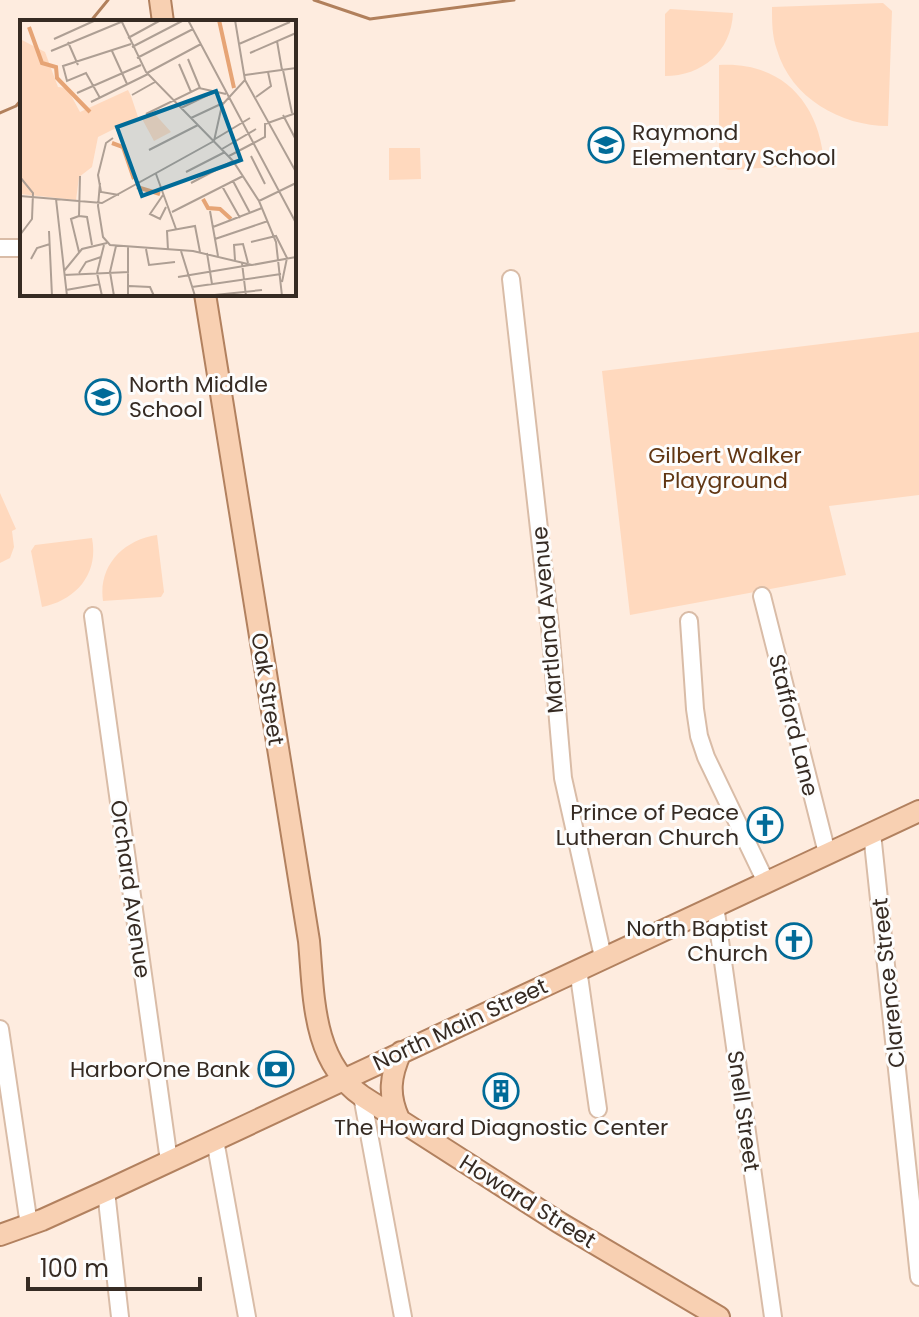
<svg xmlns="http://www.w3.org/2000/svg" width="919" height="1317" font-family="Poppins,sans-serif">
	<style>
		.green { fill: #ffd9be }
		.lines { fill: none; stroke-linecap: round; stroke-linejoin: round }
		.stream { stroke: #b1805c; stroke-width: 3 }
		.minor-casing { stroke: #d9bca7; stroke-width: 20 }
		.major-casing { stroke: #b2815f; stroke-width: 24 }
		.minor { stroke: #fff; stroke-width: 16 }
		.major { stroke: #f8d0b2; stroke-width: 20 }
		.labels { text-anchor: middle; stroke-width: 6; stroke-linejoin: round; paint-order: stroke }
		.poi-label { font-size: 22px; fill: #362b23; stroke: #fdfdfd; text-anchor: end }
		.park-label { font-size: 22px; fill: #613613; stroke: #fdfdfd }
		.street-label { font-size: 22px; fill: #362b23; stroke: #fdfdfd }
		.inset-river { fill: none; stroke: #e6a475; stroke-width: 4 }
		.inset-road { fill: none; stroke: #ae9f94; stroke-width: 2 }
		.view { fill: #016b98; fill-opacity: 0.15; stroke: #016b98; stroke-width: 4 }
		.inset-edge { fill: none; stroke: #362b23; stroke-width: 4 }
	</style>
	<rect width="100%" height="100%" fill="#feecdf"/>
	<path class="green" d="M883,3l9,8 -4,115c-47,0 -97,-28 -111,-76 -5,-14 -5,-28 -5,-43z
		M670,9l63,4c-2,39 -31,63 -68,63v-62z
		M719,65c63,-4 101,38 105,99l-96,6 -9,-6z
		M389,148h31l1,31 -32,1z
		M919,332v163l-90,11 17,69 -216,40 -28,-244z
		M0,493l16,36 -4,2 2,16 -4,11 -10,5z
		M157,535l7,57 -3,5 -58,4c-5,-35 20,-61 54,-66z
		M92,538c7,36 -16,62 -50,69l-11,-56 4,-6z"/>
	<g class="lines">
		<path class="stream" d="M314,0l56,19 144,-19
			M90,22l18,-22
			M0,113l16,-7 6,-7"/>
		<defs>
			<path id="minor" d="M0,248h22
				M511,279l39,348 13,151 40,179
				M762,596l65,257
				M93,616l76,545
				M689,621l6,88 4,27 7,21 60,125
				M872,833l47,444
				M715,905l58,412
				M578,969l20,140
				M0,1029l29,196
				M362,1096l41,221
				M215,1140l32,177
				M106,1191l14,126"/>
			<path id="major" d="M160,0l3,22
				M205,294l104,647c5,56 3,120 53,155l198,127 159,94
				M399,1119c-11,-24 -9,-43 2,-67
				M0,1235l42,-15 64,-29 813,-380"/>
		</defs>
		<use href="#minor" class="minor-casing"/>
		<use href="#major" class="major-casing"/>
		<use href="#minor" class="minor"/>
		<use href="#major" class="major"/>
	</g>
	<defs>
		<symbol id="school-ring" viewBox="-11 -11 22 22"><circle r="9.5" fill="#fdfdfd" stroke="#016b98" stroke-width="1.5"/><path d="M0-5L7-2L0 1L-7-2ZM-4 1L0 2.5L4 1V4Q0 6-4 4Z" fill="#016b98"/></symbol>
		<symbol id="church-ring" viewBox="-11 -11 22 22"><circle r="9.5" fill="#fdfdfd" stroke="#016b98" stroke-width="1.5"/><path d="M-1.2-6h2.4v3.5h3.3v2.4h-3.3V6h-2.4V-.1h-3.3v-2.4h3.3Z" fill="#016b98"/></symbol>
		<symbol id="bank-ring" viewBox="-11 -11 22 22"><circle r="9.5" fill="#fdfdfd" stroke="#016b98" stroke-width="1.5"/><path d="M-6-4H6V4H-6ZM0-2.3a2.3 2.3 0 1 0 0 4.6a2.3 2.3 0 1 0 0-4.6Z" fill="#016b98"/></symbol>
		<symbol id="building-ring" viewBox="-11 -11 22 22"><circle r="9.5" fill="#fdfdfd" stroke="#016b98" stroke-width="1.5"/><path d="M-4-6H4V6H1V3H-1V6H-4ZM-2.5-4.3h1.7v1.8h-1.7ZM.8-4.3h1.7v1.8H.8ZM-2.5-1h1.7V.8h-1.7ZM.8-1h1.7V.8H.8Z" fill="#016b98"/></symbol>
	</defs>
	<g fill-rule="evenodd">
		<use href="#school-ring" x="586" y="125" width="40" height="40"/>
		<use href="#school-ring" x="83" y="377" width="40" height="40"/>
		<use href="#church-ring" x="745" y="805" width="40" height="40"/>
		<use href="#church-ring" x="774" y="921" width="40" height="40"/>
		<use href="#bank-ring" x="256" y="1049" width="40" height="40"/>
		<use href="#building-ring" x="481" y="1071" width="40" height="40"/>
	</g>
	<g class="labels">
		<g class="poi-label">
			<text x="632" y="140" text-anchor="start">Raymond<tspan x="632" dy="25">Elementary School</tspan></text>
			<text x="129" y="392" text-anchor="start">North Middle<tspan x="129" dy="25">School</tspan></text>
			<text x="739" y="820">Prince of Peace<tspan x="739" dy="25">Lutheran Church</tspan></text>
			<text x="768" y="936">North Baptist<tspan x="768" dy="25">Church</tspan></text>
			<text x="250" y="1077">HarborOne Bank</text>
			<text x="501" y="1135" text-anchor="middle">The Howard Diagnostic Center</text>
		</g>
		<g class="park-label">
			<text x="725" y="463">Gilbert Walker<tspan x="725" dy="25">Playground</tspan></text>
		</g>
		<g class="street-label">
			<text transform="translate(547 620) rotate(-95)" y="8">Martland Avenue</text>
			<text transform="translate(268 689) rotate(81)" y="8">Oak Street</text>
			<text transform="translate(794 725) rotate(76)" y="8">Stafford Lane</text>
			<text transform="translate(131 889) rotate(82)" y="8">Orchard Avenue</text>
			<text transform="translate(888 983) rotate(-96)" y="8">Clarence Street</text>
			<text transform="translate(460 1024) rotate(-25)" y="8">North Main Street</text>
			<text transform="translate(744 1111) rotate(82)" y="8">Snell Street</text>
			<text transform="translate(528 1201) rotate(32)" y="8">Howard Street</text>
		</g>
	</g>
	<g transform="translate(20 20)">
		<rect width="276" height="276" fill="#feecdf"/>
		<path d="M0,19l25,13 13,35 9,1 13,24 48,-22 3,6 7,21 -40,20 -6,30 -13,10 -3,23 -56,-6zM133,92l18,20 -17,9 -13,-24z" fill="#ffd9be"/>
		<path class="inset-river" d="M199,0l15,68M9,7l13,36 14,4 1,11 33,34M92,123l11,4 11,32M117,167l23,7M183,179l5,9 12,1 11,10"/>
		<path class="inset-road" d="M101,0l25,52 87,89 26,40 17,41 6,54M168,0l108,203M108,18l33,-18M34,19l42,-19M257,21l5,29M48,22l10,23M219,24l51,-22M112,27l52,-27M31,31l70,-29M92,31l15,33M230,33l46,-20M117,38l56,-29M168,39l12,29M159,44l12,28M263,50l9,43M127,53l54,-29M225,55l51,-7M225,60l51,92M57,73l64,-28M112,75l23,-13M236,77l15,-11 -3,-14M80,78l-14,-25 -19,8 -4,-15 68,-22M71,82l57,-28M161,88l33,-16M126,94l53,-26 27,6M263,95l13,25M171,98l32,-15M93,118l-7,5 -8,32 3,17 18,3M195,119l35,-21M194,121l8,-36 23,-25 -10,-60M202,129l34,-20M129,130l49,-25M209,136l36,-19v-13l31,-11M231,136l14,28M166,152l39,-20M136,154l20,55M0,157l13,16 -1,26 -12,16M213,161l17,32M80,163l-2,23 5,31 7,8 83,6 59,14 44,-8M171,163l42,-22M202,166l18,32M143,175l-13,19 10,5 6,-12M0,176l82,7 112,-62M36,179l11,97M239,181l37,-18M190,191l8,45M152,192l71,-36M59,196l1,-40M59,196l8,1 5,28M193,207l49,-19M29,211l3,65M195,219l53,-18M231,222l25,-6 11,22 -5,24M108,227v49M126,229l3,16 26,-3M148,230l-1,-19 28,-5 5,26M161,231l14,45M59,232l-8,-33 8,-3M187,233l5,31M11,239l6,-11 13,-4M215,240l-1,-15 9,-1 5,19M222,243l4,33M44,251l18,-22 25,-6M59,253l7,-11 15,-5M44,255l65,-3M158,257l72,-12M109,266l21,1 4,9M172,267l89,-13M46,270l34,-6M82,276l-5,-23 7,-28M94,276l-4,-24 6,-26M185,276l57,-6"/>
		<path class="view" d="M196,71l25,69 -99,36 -25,-69z"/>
		<rect width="276" height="276" class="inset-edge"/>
	</g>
	<path d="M28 1277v12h172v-12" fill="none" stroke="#362b23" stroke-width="4"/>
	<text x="40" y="1277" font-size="24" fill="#362b23" stroke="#fdfdfd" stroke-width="6" paint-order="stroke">100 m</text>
</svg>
